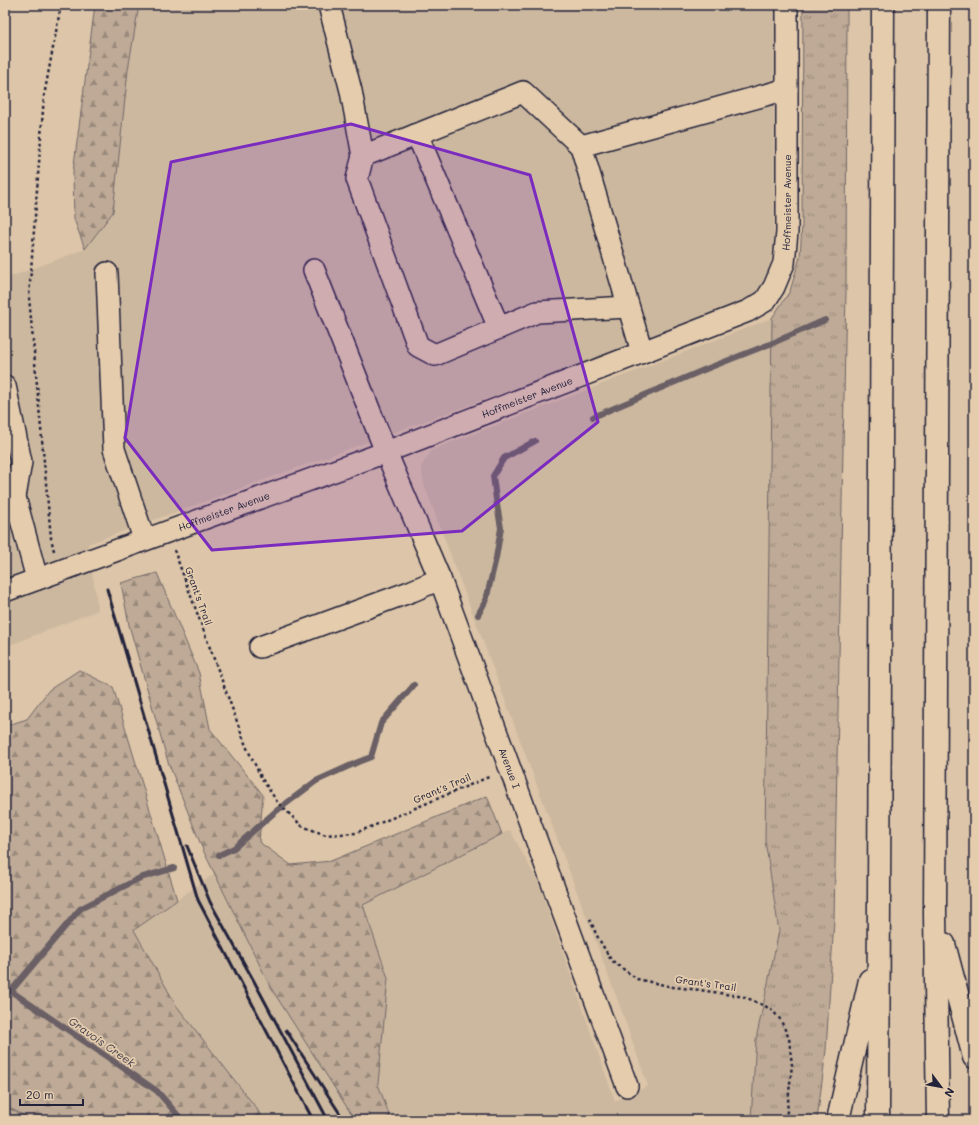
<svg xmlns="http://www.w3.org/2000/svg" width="979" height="1125" font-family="Mali,sans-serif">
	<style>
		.built { fill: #ccb89f }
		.grass { fill: url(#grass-tufts); stroke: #706668 }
		.forest { fill: url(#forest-firs); stroke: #706668 }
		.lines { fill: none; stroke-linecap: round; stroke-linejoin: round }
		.stream { stroke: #695f65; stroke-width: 6 }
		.minor-casing { stroke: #22223b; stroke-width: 24 }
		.highway-casing { stroke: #22223b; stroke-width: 25 }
		.path { stroke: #22223b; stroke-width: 2.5; stroke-dasharray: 3 3; stroke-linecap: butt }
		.minor { stroke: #e4ccad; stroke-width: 21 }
		.highway { stroke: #e4ccad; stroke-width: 22 }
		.rail { stroke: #22223b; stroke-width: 3 }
		.marked { fill: #7b2cbf; fill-opacity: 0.2; stroke: #7b2cbf; stroke-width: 3; stroke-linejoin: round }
		.labels { text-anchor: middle; stroke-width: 3.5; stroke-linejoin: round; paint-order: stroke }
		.street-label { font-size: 10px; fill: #22223b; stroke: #e4ccad }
		.water-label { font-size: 11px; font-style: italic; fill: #403c4c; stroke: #e4ccad }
	</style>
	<defs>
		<pattern id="grass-tufts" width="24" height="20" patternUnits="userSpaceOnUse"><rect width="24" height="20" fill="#beaa96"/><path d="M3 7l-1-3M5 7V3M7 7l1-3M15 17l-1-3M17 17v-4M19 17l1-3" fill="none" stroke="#9a8a7c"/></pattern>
		<pattern id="forest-firs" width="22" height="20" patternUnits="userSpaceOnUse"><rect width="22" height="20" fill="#beaa96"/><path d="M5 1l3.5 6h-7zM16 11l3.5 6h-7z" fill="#9a8a7c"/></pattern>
	</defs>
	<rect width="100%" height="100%" fill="#dcc5a8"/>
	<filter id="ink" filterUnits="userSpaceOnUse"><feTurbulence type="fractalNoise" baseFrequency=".025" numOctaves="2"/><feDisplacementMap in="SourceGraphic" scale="8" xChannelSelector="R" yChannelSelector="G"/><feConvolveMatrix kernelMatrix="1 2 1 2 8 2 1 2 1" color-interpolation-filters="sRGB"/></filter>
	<g filter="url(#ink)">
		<path class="built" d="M139,5h636l-1,240 -5,26 -14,25 -23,13 -644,235 10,66 -93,37v-368l80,-30 28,-37 15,-142z
			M772,318l-7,522 14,91 -23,108 -5,81h-360l-13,-36 10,-106 -25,-73 147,-75 28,52 77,219 33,-15 -26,-74 -198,-528 -3,-17 11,-17z
			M214,874l57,114 84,132h-92l-6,-11 -81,-104 -42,-75z"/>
		<path class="grass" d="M803,5h44l-1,286 -12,629 -8,130 -9,70h-66l5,-81 23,-108 -14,-91 7,-522 18,-27 10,-34 2,-32z
			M5,1106l18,9 3,5h-21z"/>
		<path class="forest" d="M95,5h44l-11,65 -15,142 -28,37 -11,-30 -1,-47z
			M157,573l42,100 11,56 53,66 -4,47 32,23 40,-4 156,-65 15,38 -139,71 25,73 -10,106 13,36h-36l-84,-132 -68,-138 -35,-88 -39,-137 -8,-42z
			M79,670l34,17 64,213 -43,30 42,75 81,104 6,11h-237l-3,-5 -18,-9v-380l22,-7 22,-29z"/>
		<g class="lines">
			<path class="stream" d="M593,417l113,-48 69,-27 50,-22
				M478,615l8,-15 10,-42 5,-30 -5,-29 -3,-23 11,-18 31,-17
				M219,855l15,-7 41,-36 41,-31 42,-19 13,-5 10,-34 33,-38
				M5,987l152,104 25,29
				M11,991l69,-82 60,-31 34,-10"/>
			<defs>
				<g id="minor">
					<path d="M329,5l22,86 12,65"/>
					<path d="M417,134l82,194"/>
					<path d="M581,146l-58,-54 -160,64 -6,23 61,167 17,9 102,-43 91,-5"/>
					<path id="s1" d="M314,270l72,182 54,127 187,507"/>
					<path d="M107,273l7,176 30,90"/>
					<path d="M642,352l-61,-206 206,-57"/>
					<path d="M5,386l16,76 -6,35 22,82"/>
					<path id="s2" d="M5,591l381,-139 362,-141 17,-10 9,-14 10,-24 3,-31v-227"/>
					<path d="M260,647l152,-56 28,-12"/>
				</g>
				<path id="highway" d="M944,944l30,113
					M838,1120l32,-140
					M878,1120l5,-1115
					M938,1120l-3,-205 4,-910"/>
			</defs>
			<use href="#minor" class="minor-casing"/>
			<use href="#highway" class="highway-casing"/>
			<path class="path" d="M174,550l72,196 16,33 16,24 24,23 24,9 29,-2 18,-7 118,-50
				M54,551l-3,-13 -22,-241 15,-201 17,-91
				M590,919l6,15 15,26 26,19 36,8 27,3 45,7 26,12 9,10 9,19 3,27 -6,55"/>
			<use href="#minor" class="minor"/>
			<use href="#highway" class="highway"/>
			<path class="rail" d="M107,589l91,311 115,220
				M187,846l23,56 45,81 73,137
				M286,1030l58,90"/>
		</g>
	</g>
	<path class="marked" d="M351,124l179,51 68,247 -136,109 -250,19 -87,-112 46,-276z"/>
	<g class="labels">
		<g class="street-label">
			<text dy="4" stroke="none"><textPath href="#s2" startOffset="917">Hoffmeister Avenue</textPath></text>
			<text dy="4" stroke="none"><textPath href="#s2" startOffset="557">Hoffmeister Avenue</textPath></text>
			<text dy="4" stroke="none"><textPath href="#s2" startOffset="233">Hoffmeister Avenue</textPath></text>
			<text transform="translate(199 596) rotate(70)" y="4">Grant's Trail</text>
			<text dy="4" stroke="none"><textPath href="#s1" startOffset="535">Avenue I</textPath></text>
			<text transform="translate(442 788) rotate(-23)" y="4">Grant's Trail</text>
			<text transform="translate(706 983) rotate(8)" y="4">Grant's Trail</text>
		</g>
		<g class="water-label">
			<text transform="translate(102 1042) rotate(35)" y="4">Gravois Creek</text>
		</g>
	</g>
	<rect width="979" height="1125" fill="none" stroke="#e4ccad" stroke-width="20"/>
	<rect x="10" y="10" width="959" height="1105" fill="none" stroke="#22223b" stroke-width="1.5" filter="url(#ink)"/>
	<g transform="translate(941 1087) rotate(122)" stroke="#e4ccad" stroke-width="3" paint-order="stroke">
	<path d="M0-3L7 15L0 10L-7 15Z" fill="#22223b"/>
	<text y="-6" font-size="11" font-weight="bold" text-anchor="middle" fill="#22223b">N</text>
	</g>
	<path d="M20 1099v6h63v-6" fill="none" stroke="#22223b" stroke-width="2"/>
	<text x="26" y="1099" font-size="12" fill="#22223b" stroke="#e4ccad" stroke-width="3" paint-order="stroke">20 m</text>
</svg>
